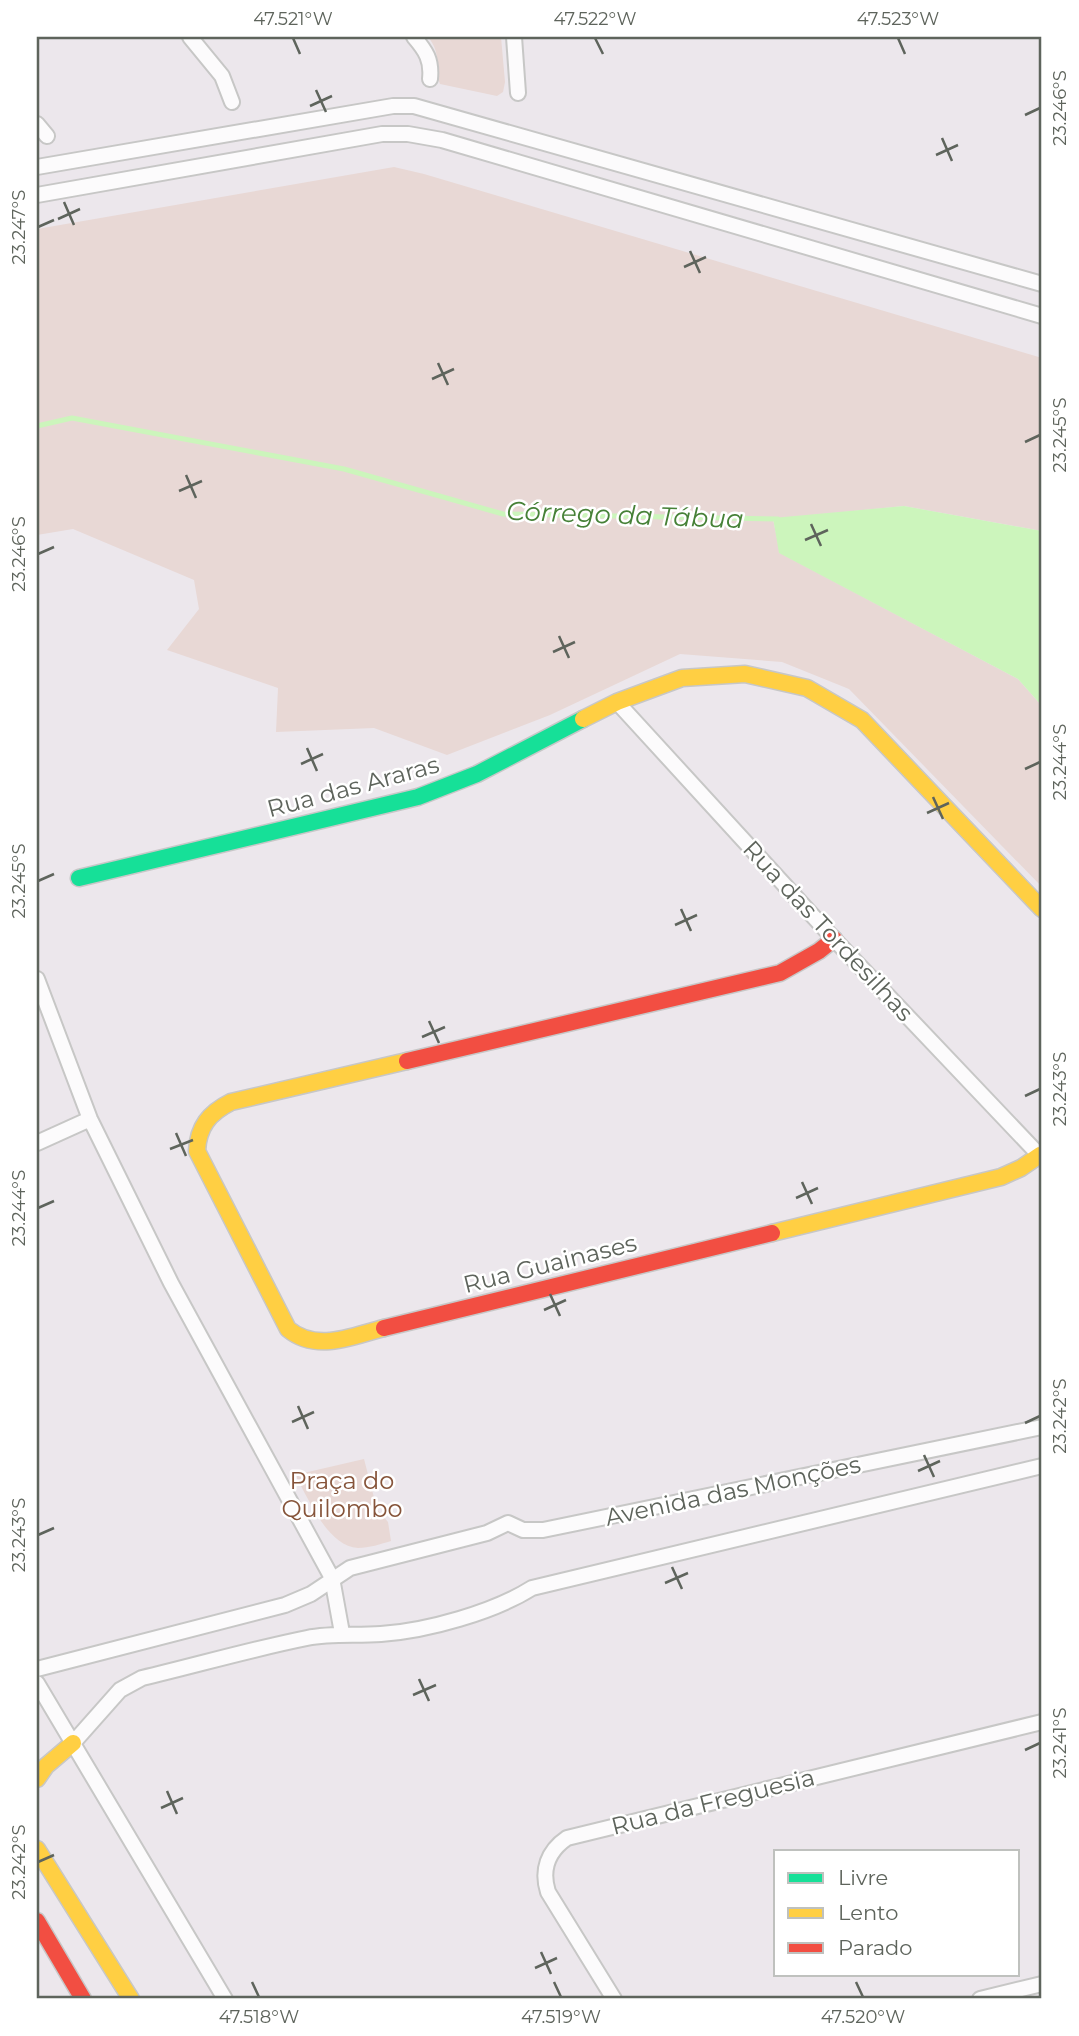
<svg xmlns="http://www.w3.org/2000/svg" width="1079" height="2036" font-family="Montserrat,sans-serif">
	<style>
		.green { fill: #e8d8d5 }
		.water { fill: #ccf5bc }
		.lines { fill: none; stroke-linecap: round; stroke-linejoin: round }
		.stream { stroke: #ccf5bc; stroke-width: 5 }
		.street-casing { stroke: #c7c7c6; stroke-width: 18 }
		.fast-casing { stroke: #c7c7c7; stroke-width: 19 }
		.slow-casing { stroke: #c7c7c7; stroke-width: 19 }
		.jam-casing { stroke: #c7c7c7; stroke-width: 19 }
		.street { stroke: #fcfbfc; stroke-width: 14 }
		.fast { stroke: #16e098; stroke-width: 16 }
		.slow { stroke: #ffcf43; stroke-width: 16 }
		.jam { stroke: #f24e42; stroke-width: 16 }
		.ticks { fill: none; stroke: #5e645c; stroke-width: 2.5 }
		.labels { text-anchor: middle; stroke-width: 5; stroke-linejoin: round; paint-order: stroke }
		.street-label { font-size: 24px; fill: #5e645c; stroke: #fff }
		.park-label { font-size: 24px; fill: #86543a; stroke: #fff }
		.water-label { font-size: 26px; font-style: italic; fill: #468137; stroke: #fff }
		.neatline { fill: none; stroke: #5e645c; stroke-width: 2.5 }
		.ticks-label { font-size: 18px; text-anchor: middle; fill: #5e645c }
	</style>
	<rect width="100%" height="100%" fill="#ece7ec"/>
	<path class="green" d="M428,37h73l4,45 -2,10 -6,4 -57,-12c-7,-18 3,-29 -12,-47z
		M394,167l30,7 618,184v173l-138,-25 -131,13 7,34 238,126 24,27v181l-193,-198 -67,-27 -102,-8 -130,61 -103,40 -73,-27 -98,4 2,-44 -111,-38 32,-41 -5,-29 -121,-51 -36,6v-306z
		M364,1459l13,50 11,13 3,19c-10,3 -22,7 -33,7 -31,-2 -49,-49 -63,-73z"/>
	<path class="water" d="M904,506l138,25v175l-24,-27 -239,-126 -6,-35z"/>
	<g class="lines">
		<path class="stream" d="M37,426l35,-8 272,51 159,45 275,5"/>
		<defs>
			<path id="street" d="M190,37l32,39 10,26
				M414,37c12,14 18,23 16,42
				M514,37l4,56
				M37,124l10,12
				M37,167l356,-61h21l628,178
				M37,195l345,-61h26l34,6 600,176
				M617,702l217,237 208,219
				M37,979l53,140 81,164 161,295 10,55
				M37,1143l53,-24
				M37,1669l248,-64 26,-11 39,-26 137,-35 21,-10 15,7h20l499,-103
				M37,1683l188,316
				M73,1743l47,-53 22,-12c55,-13 110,-29 165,-40 25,-5 49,-2 74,-4 46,-3 113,-22 151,-46l510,-122
				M614,1999l-66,-107c-7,-22 0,-41 19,-54l475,-116
				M980,1999l62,-15"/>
			<path id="fast" d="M79,878l339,-81 59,-23 106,-55"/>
			<path id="slow" d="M583,719l34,-17 65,-24 63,-4 62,14 55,32 180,189
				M772,1233l229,-56 20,-9 19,-13
				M384,1328c-32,8 -67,25 -96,1l-91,-178c1,-24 12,-38 34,-49l176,-41
				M37,1779l9,-13 27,-23
				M37,1849l94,150"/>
			<path id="jam" d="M407,1061l373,-88 39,-22 15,-12
				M384,1328l388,-95
				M37,1921l46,78"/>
		</defs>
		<use href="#street" class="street-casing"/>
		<use href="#fast" class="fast-casing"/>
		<use href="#slow" class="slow-casing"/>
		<use href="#jam" class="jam-casing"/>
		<use href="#street" class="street"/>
		<use href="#fast" class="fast"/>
		<use href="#slow" class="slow"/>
		<use href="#jam" class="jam"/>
	</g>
	<path class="ticks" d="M293,38l7,16M595,38l8,16M898,38l7,16M316,90l10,22M310,106l22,-10M1025,115l15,-7M942,138l10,23M936,155l22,-10M64,202l10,23M58,219l22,-10M38,227l16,-7M690,251l10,22M684,267l22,-10M438,363l10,22M432,379l22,-10M1025,442l15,-7M186,475l10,23M179,491l23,-10M811,524l10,22M805,540l23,-10M38,554l16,-7M559,636l10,22M553,652l22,-10M307,748l10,23M301,764l22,-10M1025,769l15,-7M933,797l10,22M927,813l22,-10M38,881l16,-7M681,909l10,22M675,925l22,-10M429,1021l10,22M422,1037l23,-10M1025,1096l15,-7M176,1133l10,23M170,1149l23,-9M802,1182l10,22M796,1198l22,-10M38,1208l16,-7M550,1294l10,22M544,1310l22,-10M298,1406l10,23M292,1422l22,-10M1025,1423l15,-7M924,1455l10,22M918,1471l22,-10M38,1535l16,-7M672,1567l10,22M665,1583l23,-10M419,1679l10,22M413,1695l23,-10M1025,1750l15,-7M167,1791l10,23M161,1808l22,-10M38,1862l16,-7M541,1952l10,22M535,1968l22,-10M252,1982l7,15M554,1982l7,15M856,1982l7,15"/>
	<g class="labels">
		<g class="street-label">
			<text transform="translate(353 787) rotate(-15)" y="8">Rua das Araras</text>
			<text transform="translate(828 931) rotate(47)" y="8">Rua das Tordesilhas</text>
			<text transform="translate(550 1264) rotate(-14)" y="8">Rua Guainases</text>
			<text transform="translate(733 1491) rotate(-12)" y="8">Avenida das Monções</text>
			<text transform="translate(713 1802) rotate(-14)" y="8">Rua da Freguesia</text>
		</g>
		<g class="park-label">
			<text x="342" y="1489">Praça do<tspan x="342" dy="28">Quilombo</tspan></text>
		</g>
		<g class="water-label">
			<text transform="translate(625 515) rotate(2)" y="9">Córrego da Tábua</text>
		</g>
	</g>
	<rect width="1079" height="2036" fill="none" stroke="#ffffff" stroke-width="77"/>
	<rect x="774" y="1850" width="245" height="126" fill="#ffffff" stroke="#bfc1be" stroke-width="2"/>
	<rect x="788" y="1873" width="35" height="10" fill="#16e098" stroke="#bfc1be" stroke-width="2"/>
	<text x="838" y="1885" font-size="21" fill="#5e645c">Livre</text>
	<rect x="788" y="1908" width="35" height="10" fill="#ffcf43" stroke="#bfc1be" stroke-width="2"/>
	<text x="838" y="1920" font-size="21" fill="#5e645c">Lento</text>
	<rect x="788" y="1943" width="35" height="10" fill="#f24e42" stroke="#bfc1be" stroke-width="2"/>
	<text x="838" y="1955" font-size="21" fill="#5e645c">Parado</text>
	<rect x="38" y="38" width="1002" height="1959" class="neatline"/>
	<g class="ticks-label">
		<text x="293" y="25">47.521°W</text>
		<text x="595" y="25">47.522°W</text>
		<text x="898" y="25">47.523°W</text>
		<text transform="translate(1060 108) rotate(-90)" y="6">23.246°S</text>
		<text transform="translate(19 227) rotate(-90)" y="6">23.247°S</text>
		<text transform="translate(1060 435) rotate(-90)" y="6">23.245°S</text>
		<text transform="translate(19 554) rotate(-90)" y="6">23.246°S</text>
		<text transform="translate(1060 762) rotate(-90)" y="6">23.244°S</text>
		<text transform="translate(19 881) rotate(-90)" y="6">23.245°S</text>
		<text transform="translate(1060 1089) rotate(-90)" y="6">23.243°S</text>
		<text transform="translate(19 1208) rotate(-90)" y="6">23.244°S</text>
		<text transform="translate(1060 1416) rotate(-90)" y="6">23.242°S</text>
		<text transform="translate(19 1535) rotate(-90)" y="6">23.243°S</text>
		<text transform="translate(1060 1743) rotate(-90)" y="6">23.241°S</text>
		<text transform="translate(19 1862) rotate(-90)" y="6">23.242°S</text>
		<text x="259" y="2023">47.518°W</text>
		<text x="561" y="2023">47.519°W</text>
		<text x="863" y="2023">47.520°W</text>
	</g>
</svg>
